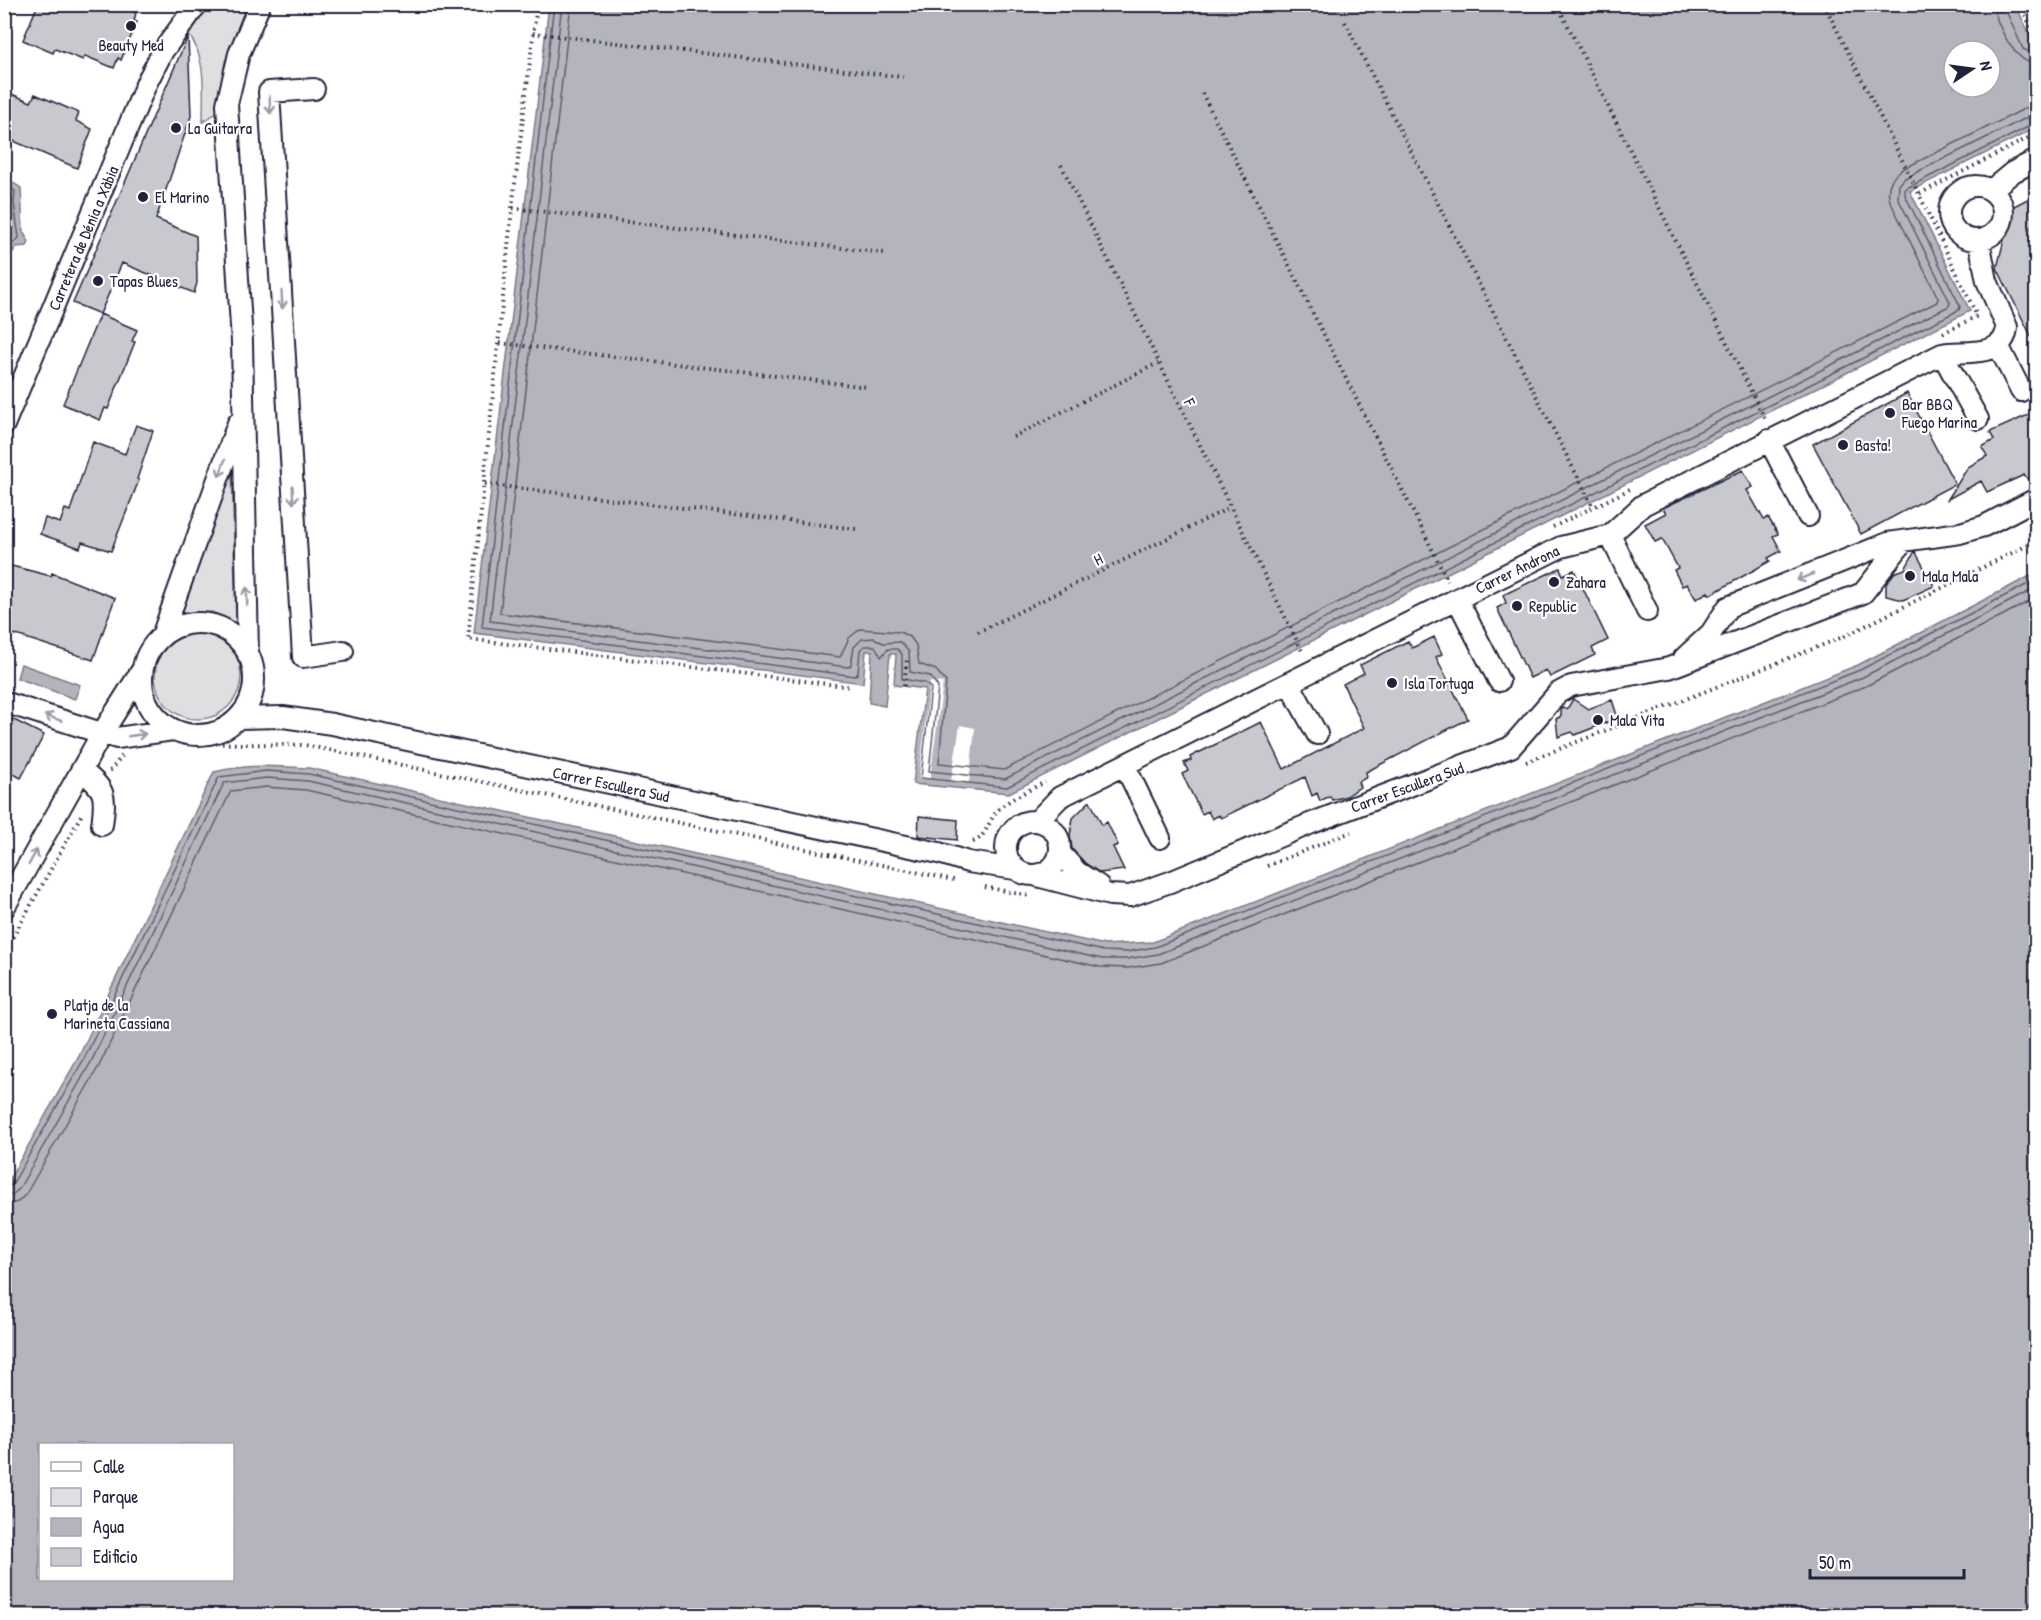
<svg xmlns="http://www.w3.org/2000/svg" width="2041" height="1620" font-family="'Patrick Hand',sans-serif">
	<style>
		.green { fill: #dfdfe2; stroke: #80808e; stroke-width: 1.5 }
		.water { fill: #b4b4bc; stroke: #7a7a88; stroke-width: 1.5; fill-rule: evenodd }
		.pier { fill: #fff }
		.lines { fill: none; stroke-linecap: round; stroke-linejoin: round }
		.shore { stroke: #5c5c6f; stroke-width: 1.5 }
		.building { fill: #c8c8cf; stroke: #22223b; stroke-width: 1.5 }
		.minor-casing { stroke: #22223b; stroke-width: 24 }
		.path { stroke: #22223b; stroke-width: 4; stroke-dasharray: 1.5 4.5; stroke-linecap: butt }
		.minor { stroke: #fff; stroke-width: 20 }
		.oneway { stroke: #9c9ca7 }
		.poi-dot { fill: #22223b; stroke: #fff; stroke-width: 2 }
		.labels { text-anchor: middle; stroke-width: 4.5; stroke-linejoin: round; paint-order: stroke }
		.poi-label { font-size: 16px; fill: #22223b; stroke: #fff; text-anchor: start }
		.street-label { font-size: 16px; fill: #22223b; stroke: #fff }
	</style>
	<rect width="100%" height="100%" fill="#fff"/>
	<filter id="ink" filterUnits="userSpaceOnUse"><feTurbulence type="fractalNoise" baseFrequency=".0167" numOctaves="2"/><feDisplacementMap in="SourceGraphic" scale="12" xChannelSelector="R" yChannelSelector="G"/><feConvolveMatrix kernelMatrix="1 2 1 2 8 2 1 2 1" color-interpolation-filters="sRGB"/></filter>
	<g filter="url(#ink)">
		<path class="green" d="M209,5h34l1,6 -19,51 -9,51 -13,9c0,-28 4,-64 -14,-87z
			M232,472l4,152 -24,-12 -33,2z
			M155 676a43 43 0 1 1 86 0a43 43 0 1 1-86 0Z"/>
		<path class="water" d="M2015,4l21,43v81l-126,63 60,120 -961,482 -96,-9 12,-95 -31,-4 2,-31h-6l-5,52 -16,-3 3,-52h-6l-3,32 -389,-50 75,-628zM1954,51h36v36h-36z
			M12,182l9,6 2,44 6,10 -2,4 -11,1 -3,5 -8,5v-73z
			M2036,573v1042h-2031v-428l74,-131 135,-284c32,-8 62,-6 95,-4l796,177 48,-3 705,-277zM40,1444h192v136h-192z
			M21,664l59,21 -5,14 -58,-21z"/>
		<path class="pier" d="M930,682l13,1 -13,95h-11z
			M960,725l15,3 -6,55 -18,-2z"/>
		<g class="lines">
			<path class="shore" d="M554,4l-72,623 373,49 3,-3 2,-23 4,-4h11l6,11 7,-8h9l5,5v25l23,4 6,5 -10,90 86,9 952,-477 1,-4 -55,-111v-6l131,-66
				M562,4l-72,617 358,46 3,-2 3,-18 8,-8 12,-1 9,5 17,-1 9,10 1,20 20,4 8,11 -9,84 76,8 944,-473 1,-4 -52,-104 1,-13 6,-7 123,-61 8,-2
				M571,4l-71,609 340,44 9,-19 11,-9 40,3 11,6 5,7 3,19 17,6 10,12 -7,81 65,7 933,-468 1,-4 -48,-97c-4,-13 0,-23 11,-31l123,-61 12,-3
				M1994,4c1,20 21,59 42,60
				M2003,4l20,45 13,6
				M4,189l7,-1 4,3 -1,12 5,35 -15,13
				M4,1188l8,-3 72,-126 135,-282 47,-6 43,3 795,177 22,1 29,-5 705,-277 176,-90
				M4,1196l8,-1 7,-6 72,-127 133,-279 42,-5 42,3 794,178h25l31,-5 705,-277 173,-89
				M4,1205l14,-3 8,-8 73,-128 132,-275 35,-4 40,3 794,177 28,1 33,-5 705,-277 170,-88"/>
		</g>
		<path class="building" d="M38,4h79l19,9 -2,8 3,1 -16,38 -3,-2 -4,10 -29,-12 -2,4 -28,-11 -2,4 -30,-13z
			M188,36l3,80 -35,103 40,17 1,47 -3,10 -72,-30 -22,51 -27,-11z
			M4,91l27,11 4,-8 44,19 -3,8 16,8 -15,39 -73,-31z
			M2037,194v154l-40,-80 15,-61z
			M100,314l37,16 -5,11 3,1 -27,67 -3,-1 -5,12 -37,-16z
			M1907,393l48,91 -94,50 -48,-90z
			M2037,411v76l-13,-12 -37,17 -6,-11 -33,18 20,-32 19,-11 -5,-9 12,-7 -4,-8z
			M136,425l17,6 -16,48 2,1 -28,71 -29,-9 -2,6 -40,-14 5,-16 15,5 5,-14 5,2 23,-69 32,12z
			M1743,470l10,17 -6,3 17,30 4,-3 10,17 -5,2 8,15 -13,7 2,3 -60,34 -2,-3 -12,7 -9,-15 -5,2 -8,-16 4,-2 -16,-29 -7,3 -10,-18 21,-11 -3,-5z
			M1915,551l19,35 -31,14 -17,-4v-12l8,-11 11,-4z
			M4,564l47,12 1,-3 63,25 -22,62 -89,-29z
			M1560,568l3,7 11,-5 34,70 -16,8 3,7 -45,22 -4,-7 -16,8 -33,-70 9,-5 -3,-8z
			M1434,637l8,17 -6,3 32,62 -102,53 1,5 -9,5 2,5 -13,9 -15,4 -2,-4 -10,5 -3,-8 -5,3 -7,-19 -84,41 -2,-3 -7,4 -4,-8 -6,3 -20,-40 6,-3 -4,-8 7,-3 -1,-3 71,-35 23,47 80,-41 -21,-44 21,-11 -4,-8 48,-24 4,7z
			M1573,699l15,10 24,-9 6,18 -43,17 -3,-3 -14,5 -2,-18 5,-3v-8l6,1z
			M4,715l40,20 -23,43 -17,-9z
			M1090,801l12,24 5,-3 11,23 -5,2 11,23 -24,3 -15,-10 -13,-14 -2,-14 3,-17z
			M919,816l39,4 -1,20 -39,-4z"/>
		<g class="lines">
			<defs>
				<path id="minor" d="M314,89l-45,3 34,565 40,-6
					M1949 213a27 27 0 1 1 54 0a27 27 0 1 1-54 0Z
					M1991,190l22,-18 23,-12
					M1998,345l23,46
					M1942,354l36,65
					M4,425l143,-343 16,-31 34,-47
					M1769,440l39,76
					M1610,535l37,76
					M1457,599l42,82
					M142 679a56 56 0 1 1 112 0a56 56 0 1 1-112 0Z
					M162,636l76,-213
					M248,655l-6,-313 -15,-238 12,-50 21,-50
					M1684,658l27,-25 17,-26 160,-64 72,-10 24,-7 52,-27
					M1289,683l28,51
					M4,702l113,36 56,-8
					M238,718l45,-1 49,7 607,129 29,9 47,7
					M1125,766l35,72
					M82,771c24,19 24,24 20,54
					M1006 848a27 27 0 1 1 54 0a27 27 0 1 1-54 0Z
					M1037,821l23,-24 501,-250 49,-12 33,-30 299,-151c22,-4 63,5 65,-27l-20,-46 -8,-40
					M1060,853l17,19 22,14
					M1037,876l73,19 20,1 40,-14 142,-59 199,-76 47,-54 13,-7 98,-18 194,-75 40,-51
					M4,908l97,-173 41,-65"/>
			</defs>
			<use href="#minor" class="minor-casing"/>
			<path class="path" d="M537,4l-25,204 -44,431 384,48
				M1557,4l209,417
				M1824,4l95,190
				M2020,4l16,33
				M1345,22l248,485
				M533,33l370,44
				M1202,93l246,488
				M1061,165l242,488
				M513,208l371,45
				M1943,333l34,-17 -58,-122 117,-60
				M500,343l368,44
				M1013,437l145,-74
				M485,484l371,45
				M1553,527l77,-38
				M978,632l251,-124
				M904,686l3,-27
				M186,743l119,2 649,135
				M1526,762l317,-125 193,-96
				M110,771l12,-15
				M973,842c14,-5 16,-24 26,-33 13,-12 31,-19 46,-27
				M1267,866l84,-34
				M985,887l45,9
				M4,953l79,-141"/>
			<use href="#minor" class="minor"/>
		</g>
		<defs><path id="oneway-shaft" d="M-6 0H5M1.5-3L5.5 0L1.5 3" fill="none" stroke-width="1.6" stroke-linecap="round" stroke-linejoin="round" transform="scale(1.5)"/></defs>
		<g class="oneway">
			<use href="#oneway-shaft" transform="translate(270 105) rotate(87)"/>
			<use href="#oneway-shaft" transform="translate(282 300) rotate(87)"/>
			<use href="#oneway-shaft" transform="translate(222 468) rotate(110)"/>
			<use href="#oneway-shaft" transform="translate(293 495) rotate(87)"/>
			<use href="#oneway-shaft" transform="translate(1805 577) rotate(158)"/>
			<use href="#oneway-shaft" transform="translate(247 596) rotate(-91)"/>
			<use href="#oneway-shaft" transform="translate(53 718) rotate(-161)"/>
			<use href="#oneway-shaft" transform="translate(137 735) rotate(-8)"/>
			<use href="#oneway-shaft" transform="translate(33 857) rotate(-61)"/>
		</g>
	</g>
	<g class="poi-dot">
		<circle cx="131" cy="26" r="6"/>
		<circle cx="176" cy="128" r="6"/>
		<circle cx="143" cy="197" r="6"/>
		<circle cx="98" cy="281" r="6"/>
		<circle cx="1890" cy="413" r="6"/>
		<circle cx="1843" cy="445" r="6"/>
		<circle cx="1910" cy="576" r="6"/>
		<circle cx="1554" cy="582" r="6"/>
		<circle cx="1517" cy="606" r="6"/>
		<circle cx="1392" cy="683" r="6"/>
		<circle cx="1598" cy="720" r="6"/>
		<circle cx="52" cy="1014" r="6"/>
	</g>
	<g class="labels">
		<g class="poi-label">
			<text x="131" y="51" text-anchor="middle">Beauty Med</text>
			<text x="188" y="134">La Guitarra</text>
			<text x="155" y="203">El Marino</text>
			<text x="110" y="287">Tapas Blues</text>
			<text x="1902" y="410">Bar BBQ<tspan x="1902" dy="18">Fuego Marina</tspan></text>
			<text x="1855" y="451">Basta!</text>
			<text x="1922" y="582">Mala Mala</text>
			<text x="1566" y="588">Zahara</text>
			<text x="1529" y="612">Republic</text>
			<text x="1404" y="689">Isla Tortuga</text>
			<text x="1610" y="726">Mala Vita</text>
			<text x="64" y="1011">Platja de la<tspan x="64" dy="18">Marineta Cassiana</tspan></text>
		</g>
		<g class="street-label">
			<text transform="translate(83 238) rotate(-67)" y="6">Carretera de Dénia a Xàbia</text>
			<text transform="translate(1190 402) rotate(64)" y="6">F</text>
			<text transform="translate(1098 559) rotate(-26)" y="6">H</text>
			<text transform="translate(1517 569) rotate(-26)" y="6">Carrer Androna</text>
			<text transform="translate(611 784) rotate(12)" y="6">Carrer Escullera Sud</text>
			<text transform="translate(1407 787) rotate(-20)" y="6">Carrer Escullera Sud</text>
		</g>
	</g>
	<rect width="2041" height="1620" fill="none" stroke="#fff" stroke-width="24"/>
	<rect x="12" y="12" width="2017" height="1596" fill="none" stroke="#22223b" stroke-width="2" filter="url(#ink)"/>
	<rect x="39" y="1443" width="195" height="138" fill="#ffffff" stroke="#a7a7b1" stroke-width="1.5"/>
	<rect x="51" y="1462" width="30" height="9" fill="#ffffff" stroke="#a7a7b1" stroke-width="1.5"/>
	<text x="93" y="1473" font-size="18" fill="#22223b">Calle</text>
	<rect x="51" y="1488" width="30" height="18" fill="#dfdfe2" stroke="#a7a7b1" stroke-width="1.5"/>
	<text x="93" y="1503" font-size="18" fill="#22223b">Parque</text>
	<rect x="51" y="1518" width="30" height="18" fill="#b4b4bc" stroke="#a7a7b1" stroke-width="1.5"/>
	<text x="93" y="1533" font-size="18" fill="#22223b">Agua</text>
	<rect x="51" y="1548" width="30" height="18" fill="#c8c8cf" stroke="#a7a7b1" stroke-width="1.5"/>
	<text x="93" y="1563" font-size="18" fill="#22223b">Edificio</text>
	<g transform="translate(1972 69) rotate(77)"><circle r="28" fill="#ffffff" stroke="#a7a7b1" stroke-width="1.5"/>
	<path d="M0-4.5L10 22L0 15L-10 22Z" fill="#22223b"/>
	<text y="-9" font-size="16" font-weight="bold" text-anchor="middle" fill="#22223b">N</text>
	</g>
	<path d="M1810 1569v9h154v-9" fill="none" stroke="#22223b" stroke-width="3"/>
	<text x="1819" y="1569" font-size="18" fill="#22223b" stroke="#ffffff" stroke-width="4.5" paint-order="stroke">50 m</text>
</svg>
